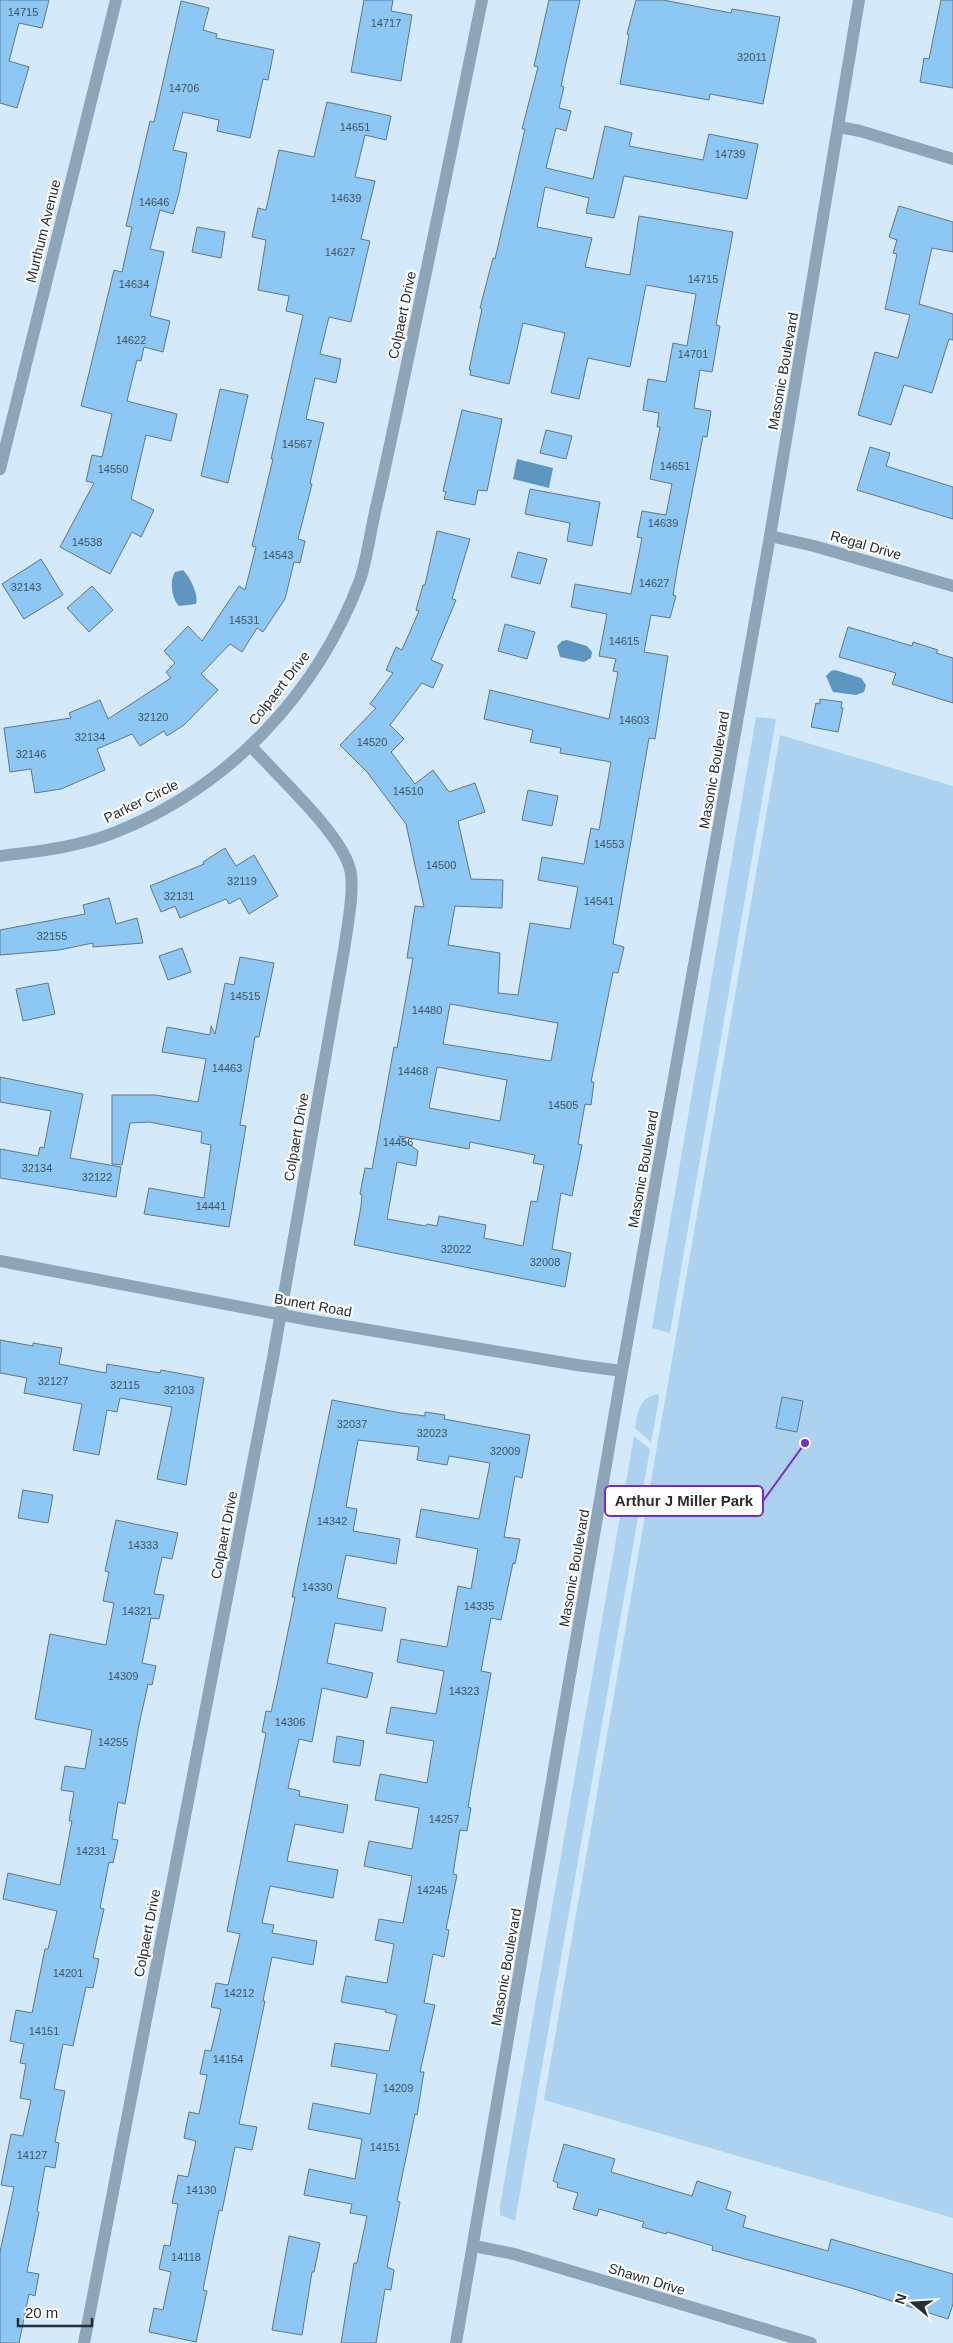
<svg xmlns="http://www.w3.org/2000/svg" width="953" height="2343" font-family="Arial,sans-serif">
	<style>
		.green { fill: #acd2ef }
		.water { fill: #5d96c0 }
		.building { fill: #8dc7f3; stroke: #637685; fill-rule: evenodd }
		.lines { fill: none; stroke-linecap: round; stroke-linejoin: round }
		.minor { stroke: #8ca5b8; stroke-width: 12 }
		.labels { text-anchor: middle; stroke-width: 4.5; stroke-linejoin: round; paint-order: stroke }
		.number-label { font-size: 11px; fill: #405464 }
		.street-label { font-size: 14px; fill: #262e34; stroke: #fff }
		.leader { fill: none; stroke: #7b2cbf; stroke-width: 2 }
		.callout-dot { fill: #7b2cbf; stroke: #fff; stroke-width: 2 }
		.callout { fill: #fff; stroke: #7b2cbf; stroke-width: 2 }
		.callout-label { font-size: 15px; text-anchor: middle; font-weight: bold; fill: #262e34 }
	</style>
	<rect width="100%" height="100%" fill="#d4eafa"/>
	<path class="green" d="M756,717l20,2 -106,614 -18,-5z
		M780,735l173,51v1432l-409,-118z
		M658,1394l1,5 -8,43 -16,-14c3,-16 4,-31 23,-34z
		M634,1436l16,13 -135,772 -15,-6v-9z"/>
	<path class="water" d="M517,459l36,9 -4,20 -36,-9z
		M183,570c7,7 16,25 13,34l-17,2c-7,-7 -10,-25 -4,-34z
		M567,640l20,6 5,6 -1,6 -7,4 -24,-5 -3,-11 5,-5z
		M835,670l26,8 5,7 -2,7 -8,3 -23,-3 -7,-16 5,-5z"/>
	<path class="building" d="M0,0h49l-7,28 -23,-5 -10,38 20,6 -12,41 -17,-5z
		M364,0h29l-2,11 21,4 -11,66 -50,-9z
		M549,0h31l-19,86 3,1 -5,21 12,3 -5,20 -10,-3 -10,40 47,11 12,-53 27,7 -3,13 74,14 6,-26 49,10 -11,55 -123,-23 -10,42 -28,-5 3,-15 -44,-11 -8,40 55,11 -7,29 45,8 9,-59 94,16 -17,93 4,1 -8,46 -12,-2 -6,38 17,3 -4,26 -4,-1 -26,134 -4,25 3,1 -6,22 -19,-3 -7,37 24,4 -13,83 -6,-1 -36,206 11,3 -6,26 -5,-1 -22,110h3l-3,23 -6,-1 -7,40 4,1 -10,51 -11,-3 -9,56 19,4 -6,34 -211,-42 7,-39 1,-11 -2,-1 5,-26 7,1 22,-122 3,1 16,-90h-6l8,-52 9,1 -18,-83 -39,-52 -27,-27 36,-37 -6,-4 23,-31 -7,-3 10,-23 6,3 17,-39 -3,-1 7,-25h2l12,-54 33,8 -18,60 4,1 -25,60 12,5 -10,23 -11,-5 -32,42 14,14 -13,13 24,32 18,-14 16,22 26,-9 10,29 -27,9 13,58 32,1 -1,28 -47,-2 -7,39 52,8 -2,40 20,2 12,-72 40,6 8,-42 -40,-7 4,-23 42,7 7,-36 8,2 12,-68 -51,-9 1,-5 -31,-6 3,-12 -49,-11 6,-29 119,29 9,-47 -5,-1 3,-12 -17,-3 8,-42 -36,-7 4,-23 56,10 11,-56 -5,-1 5,-26 24,4 6,-31 -22,-5 10,-52h-3l2,-14 -16,-3 5,-31 18,3 7,-39 14,3 9,-52 -50,-9 -16,82 -42,-9 -9,41 -28,-6 14,-60 -42,-10 -14,61 -39,-9 1,-5h-2l13,-61 -2,-1 13,-50 2,1 30,-130h-3l16,-62 -4,-1zM450,1004l108,19 -7,38 -108,-17zM437,1067l70,13 -7,41 -71,-13zM399,1136l70,13 1,-7 65,13 -2,8 11,2 -7,37 -6,-1 -8,45 -39,-8 2,-13 -47,-9 -2,10 -10,-2 -1,2 -39,-7 10,-57 19,4 2,-15z
		M636,0h27l68,13 1,-4 48,8 -17,87 -53,-10 -1,6 -89,-16 9,-49 -2,-1z
		M941,0h12v88l-33,-6 4,-24 5,1z
		M181,1l28,7 -6,22 14,4 -1,4 58,12 -6,30 -5,-1 -13,59 -33,-7 2,-11 -36,-8 -10,38 14,3 -8,40 -6,21 -13,-4 -10,39 14,3 -14,64 20,5 -7,31 -19,-5 -3,14 -4,-1 -10,41 50,13 -6,27 -25,-6 -15,64 23,11 -13,27 -9,-5 -22,42 -50,-27 34,-64 -8,-2 6,-26 10,2 10,-43 -31,-8 33,-136 8,2 10,-45 -6,-1 24,-105 4,1z
		M327,102l64,14 -5,24 -21,-5 -10,42 20,4 -14,58 9,2 -19,81 -22,-5 -9,37 21,5 -5,24 -21,-5 -9,41 18,4 -14,60 2,1 -14,55 7,2 -5,22 -6,-1 -9,37 -22,33 -6,-4 -15,24 -12,-8 -29,30 17,16 -34,35 -17,11 -3,-5 -24,15 -8,-12 -35,15 8,21 -44,19 -26,4 -4,-24 -21,3 -6,-44 67,-10 -2,-5 31,-13 8,19 63,-41 -5,-6 9,-9 -11,-12 24,-25 14,15 37,-55 6,4 11,-43 -4,-1 21,-87h-2l32,-144 -17,-4 3,-15 -31,-6 8,-50 -14,-3 6,-29 8,2 13,-60 35,7z
		M899,206l54,16v30l-21,-4 -13,56 34,10v26l-4,-1 -17,54 -28,-8 -13,40 -33,-10 17,-63 23,6 12,-43 -25,-6 12,-55 -4,-1 4,-13 -8,-3z
		M197,227l28,5 -4,26 -29,-6z
		M220,389l28,6 -20,88 -27,-7z
		M462,410l40,9 -15,72 -9,-1 -3,15 -31,-6 2,-7 -3,-1z
		M546,430l26,6 -6,23 -26,-6z
		M870,447l20,6 -4,13 67,21v32l-96,-29z
		M530,489l70,13 -8,44 -25,-5 3,-18 -45,-9z
		M518,552l29,7 -7,25 -29,-7z
		M41,559l22,36 -39,24 -22,-35z
		M92,586l21,24 -24,22 -22,-24z
		M505,624l30,8 -8,27 -29,-8z
		M848,627l64,19 1,-4 25,8 -2,3 17,5v45l-61,-19 4,-11 -57,-16z
		M820,699l22,3 -1,6h2l-5,24 -27,-5 5,-24 4,1z
		M528,790l30,6 -6,30 -30,-6z
		M225,848l11,18 18,-11 24,41 -29,18 -9,-16 -11,6 -3,-5 -46,19 -5,-12 -14,6 -11,-26 54,-22 -1,-2z
		M109,898l7,26 21,-6 6,25 -50,4v-4l-34,7 -59,5v-25l85,-16 -2,-9z
		M182,948l9,24 -23,8 -9,-24z
		M240,957l34,6 -15,74h-4l-15,88 6,1 -17,101 -85,-13 5,-26 55,10 7,-53 -10,-2 1,-11 -53,-10 -19,1 -8,42 -10,-1v-69h43l43,7 8,-43 -44,-7 5,-25 43,8 1,-9 4,8 10,-51 9,2z
		M48,983l7,31 -32,7 -7,-32z
		M0,1077l83,17 -13,64 51,9 -5,30 -116,-19v-29l38,7 2,-9 4,1 7,-37 -51,-9z
		M0,1340l33,6v-3l29,5 -3,16 47,9 1,-9 53,9 1,-3 43,8 -18,107 -29,-6 15,-72 -52,-9 -3,14 -10,-2 -8,45 -26,-5 9,-46 -58,-11 3,-15 -27,-5z
		M782,1397l21,4 -6,31 -21,-4z
		M332,1400l69,13 24,3v-4l20,3 -1,4 86,16 -8,43 -7,-2 -11,61 16,2 -5,25 -2,-1 -12,57 -10,-2 -10,53 10,2 -23,134 3,1 -4,23 -7,-1 -7,44 4,1 -11,54 3,1 -5,27 -11,-3 -9,49 11,2 -15,67h4l-7,43 -2,-1 -18,87 3,1 -13,65 7,3 -3,20 -6,-1 -9,54h-35l13,-80h3l10,-47 -17,-3 2,-9 -48,-9 5,-26 46,10 7,-40 -54,-10 5,-26 57,11 7,-40 -46,-8 4,-23 54,8 8,-36 -12,-3 1,-2 -45,-8 5,-26 41,7 7,-39 -19,-4 4,-21 24,4 9,-47 -48,-10 5,-25 43,8 7,-41 -44,-8 5,-26 47,9 7,-42 -48,-8 5,-26 45,7 8,-43 -47,-9 4,-23 46,8 11,-61 13,3 7,-40 -62,-12 5,-28 58,10 11,-56 -41,-7 -2,9 -30,-5 2,-13 -61,-7 -12,67 11,2 -4,22 47,8 -4,25 -50,-9 -9,43 49,10 -4,23 -47,-8 -8,40 46,10 -6,25 -45,-10 -10,54 -13,-3 -11,49 12,3 -1,5 49,9 -5,28 -48,-9 -8,37 51,9 -5,28 -63,-12 -8,37 12,2 -2,8 45,8 -4,24 -41,-8 -9,44h2l-26,123 18,3 -5,23 -17,-3 -13,64 -3,-1 -16,80 4,1 -11,51 -47,-10 5,-24 9,2 8,-38 -12,-3 5,-24 6,1 8,-42 -6,-1 6,-28 10,2 8,-36 -12,-3 5,-26 10,2 8,-39 -7,-1 5,-24 6,1 10,-42 -10,-2 5,-24 12,2 12,-51 -13,-3 39,-198 -4,-1 4,-21 5,1 5,-22 19,-93h-3z
		M23,1490l30,5 -5,28 -30,-5z
		M116,1520l62,13 -6,26 -10,-2 -8,37 10,1 -5,24 -8,-1 -9,45 14,3 -4,19 -4,-1 -9,41 -14,79 -7,-2 -6,37 6,1 -5,23 -4,-1 -9,46 4,1 -11,49 6,1 -6,29 -7,-1 -13,59 -10,-2 -9,45 11,2 -10,51 4,1 -4,25 -10,-2 -8,45 2,1 -12,60 12,2 -4,22 -6,-2 -10,49h-19v-91l14,-65 -13,-2 10,-51 12,2 8,-36 -11,-2 6,-34 -6,-1 4,-19 -14,-3 6,-31 16,3 13,-64h3l9,-38 -54,-12 5,-26 52,12 12,-64h-3l5,-29 -13,-2 4,-24 20,3 7,-39 -57,-11 15,-85 56,11 8,-42 -11,-2 6,-29 -4,-1z
		M337,1736l27,5 -4,25 -27,-4z
		M564,2144l51,15 -4,13 81,24 5,-15 34,11 -5,17 20,7 -3,11 85,24 3,-12 122,35v30l-5,15 -97,-31 -139,-38 1,-4 -46,-14 -1,2 -24,-7 2,-5 -45,-13 -2,7 -24,-7 5,-16 -21,-6 1,-4 -5,-2z
		M289,2236l31,7 -6,29h-2l-10,63 -30,-5z"/>
	<g class="lines">
		<path class="minor" d="M839,127l21,4 93,28
			M0,469l116,-469
			M770,536l44,10 139,40
			M0,856c39,-5 79,-9 116,-24 113,-45 201,-138 244,-252 7,-21 10,-46 15,-68 12,-51 22,-102 33,-153 25,-120 50,-239 74,-359
			M0,1261l309,59 268,45 45,6
			M474,2246l40,8 297,89
			M84,2343l189,-985 71,-408c3,-22 11,-60 6,-81 -10,-37 -72,-92 -99,-123
			M456,2343l166,-972 148,-835 89,-536"/>
	</g>
	<g class="labels">
		<g class="number-label">
			<text x="23" y="16">14715</text>
			<text x="386" y="27">14717</text>
			<text x="752" y="61">32011</text>
			<text x="184" y="92">14706</text>
			<text x="355" y="131">14651</text>
			<text x="730" y="158">14739</text>
			<text x="346" y="202">14639</text>
			<text x="154" y="206">14646</text>
			<text x="340" y="256">14627</text>
			<text x="703" y="283">14715</text>
			<text x="134" y="288">14634</text>
			<text x="131" y="344">14622</text>
			<text x="693" y="358">14701</text>
			<text x="297" y="448">14567</text>
			<text x="675" y="470">14651</text>
			<text x="113" y="473">14550</text>
			<text x="663" y="527">14639</text>
			<text x="87" y="546">14538</text>
			<text x="278" y="559">14543</text>
			<text x="654" y="587">14627</text>
			<text x="26" y="591">32143</text>
			<text x="244" y="624">14531</text>
			<text x="624" y="645">14615</text>
			<text x="153" y="721">32120</text>
			<text x="634" y="724">14603</text>
			<text x="90" y="741">32134</text>
			<text x="372" y="746">14520</text>
			<text x="31" y="758">32146</text>
			<text x="408" y="795">14510</text>
			<text x="609" y="848">14553</text>
			<text x="441" y="869">14500</text>
			<text x="242" y="885">32119</text>
			<text x="179" y="900">32131</text>
			<text x="599" y="905">14541</text>
			<text x="52" y="940">32155</text>
			<text x="245" y="1000">14515</text>
			<text x="427" y="1014">14480</text>
			<text x="227" y="1072">14463</text>
			<text x="413" y="1075">14468</text>
			<text x="563" y="1109">14505</text>
			<text x="398" y="1146">14456</text>
			<text x="37" y="1172">32134</text>
			<text x="97" y="1181">32122</text>
			<text x="211" y="1210">14441</text>
			<text x="456" y="1253">32022</text>
			<text x="545" y="1266">32008</text>
			<text x="53" y="1385">32127</text>
			<text x="125" y="1389">32115</text>
			<text x="179" y="1394">32103</text>
			<text x="352" y="1428">32037</text>
			<text x="432" y="1437">32023</text>
			<text x="505" y="1455">32009</text>
			<text x="332" y="1525">14342</text>
			<text x="143" y="1549">14333</text>
			<text x="317" y="1591">14330</text>
			<text x="479" y="1610">14335</text>
			<text x="137" y="1615">14321</text>
			<text x="123" y="1680">14309</text>
			<text x="464" y="1695">14323</text>
			<text x="290" y="1726">14306</text>
			<text x="113" y="1746">14255</text>
			<text x="444" y="1823">14257</text>
			<text x="91" y="1855">14231</text>
			<text x="432" y="1894">14245</text>
			<text x="68" y="1977">14201</text>
			<text x="239" y="1997">14212</text>
			<text x="44" y="2035">14151</text>
			<text x="228" y="2063">14154</text>
			<text x="398" y="2092">14209</text>
			<text x="385" y="2151">14151</text>
			<text x="32" y="2159">14127</text>
			<text x="201" y="2194">14130</text>
			<text x="186" y="2261">14118</text>
		</g>
		<g class="street-label">
			<text transform="translate(43 231) rotate(-76)" y="5">Murthum Avenue</text>
			<text transform="translate(402 315) rotate(-78)" y="5">Colpaert Drive</text>
			<text transform="translate(783 371) rotate(-80)" y="5">Masonic Boulevard</text>
			<text transform="translate(866 545) rotate(16)" y="5">Regal Drive</text>
			<text transform="translate(279 688) rotate(-52)" y="5">Colpaert Drive</text>
			<text transform="translate(714 770) rotate(-80)" y="5">Masonic Boulevard</text>
			<text transform="translate(141 801) rotate(-26)" y="5">Parker Circle</text>
			<text transform="translate(296 1137) rotate(-80)" y="5">Colpaert Drive</text>
			<text transform="translate(643 1169) rotate(-80)" y="5">Masonic Boulevard</text>
			<text transform="translate(313 1305) rotate(10)" y="5">Bunert Road</text>
			<text transform="translate(224 1535) rotate(-79)" y="5">Colpaert Drive</text>
			<text transform="translate(574 1568) rotate(-80)" y="5">Masonic Boulevard</text>
			<text transform="translate(147 1933) rotate(-79)" y="5">Colpaert Drive</text>
			<text transform="translate(506 1967) rotate(-80)" y="5">Masonic Boulevard</text>
			<text transform="translate(647 2279) rotate(17)" y="5">Shawn Drive</text>
		</g>
	</g>
	<path class="leader" d="M805 1443L763 1501"/>
	<circle class="callout-dot" cx="805" cy="1443" r="5"/>
	<rect class="callout" x="605" y="1486" width="158" height="30" rx="5"/>
	<g class="callout-label">
		<text x="684" y="1506">Arthur J Miller Park</text>
	</g>
	<g transform="translate(913 2303) rotate(288)" stroke="#ffffff" stroke-width="4" paint-order="stroke">
	<path d="M0-4L9 19L0 12L-9 19Z" fill="#262e34"/>
	<text y="-8" font-size="14" font-weight="bold" text-anchor="middle" fill="#262e34">N</text>
	</g>
	<path d="M18 2318v8h74v-8" fill="none" stroke="#262e34" stroke-width="2.5"/>
	<text x="25" y="2318" font-size="15" fill="#262e34" stroke="#ffffff" stroke-width="4" paint-order="stroke">20 m</text>
</svg>
